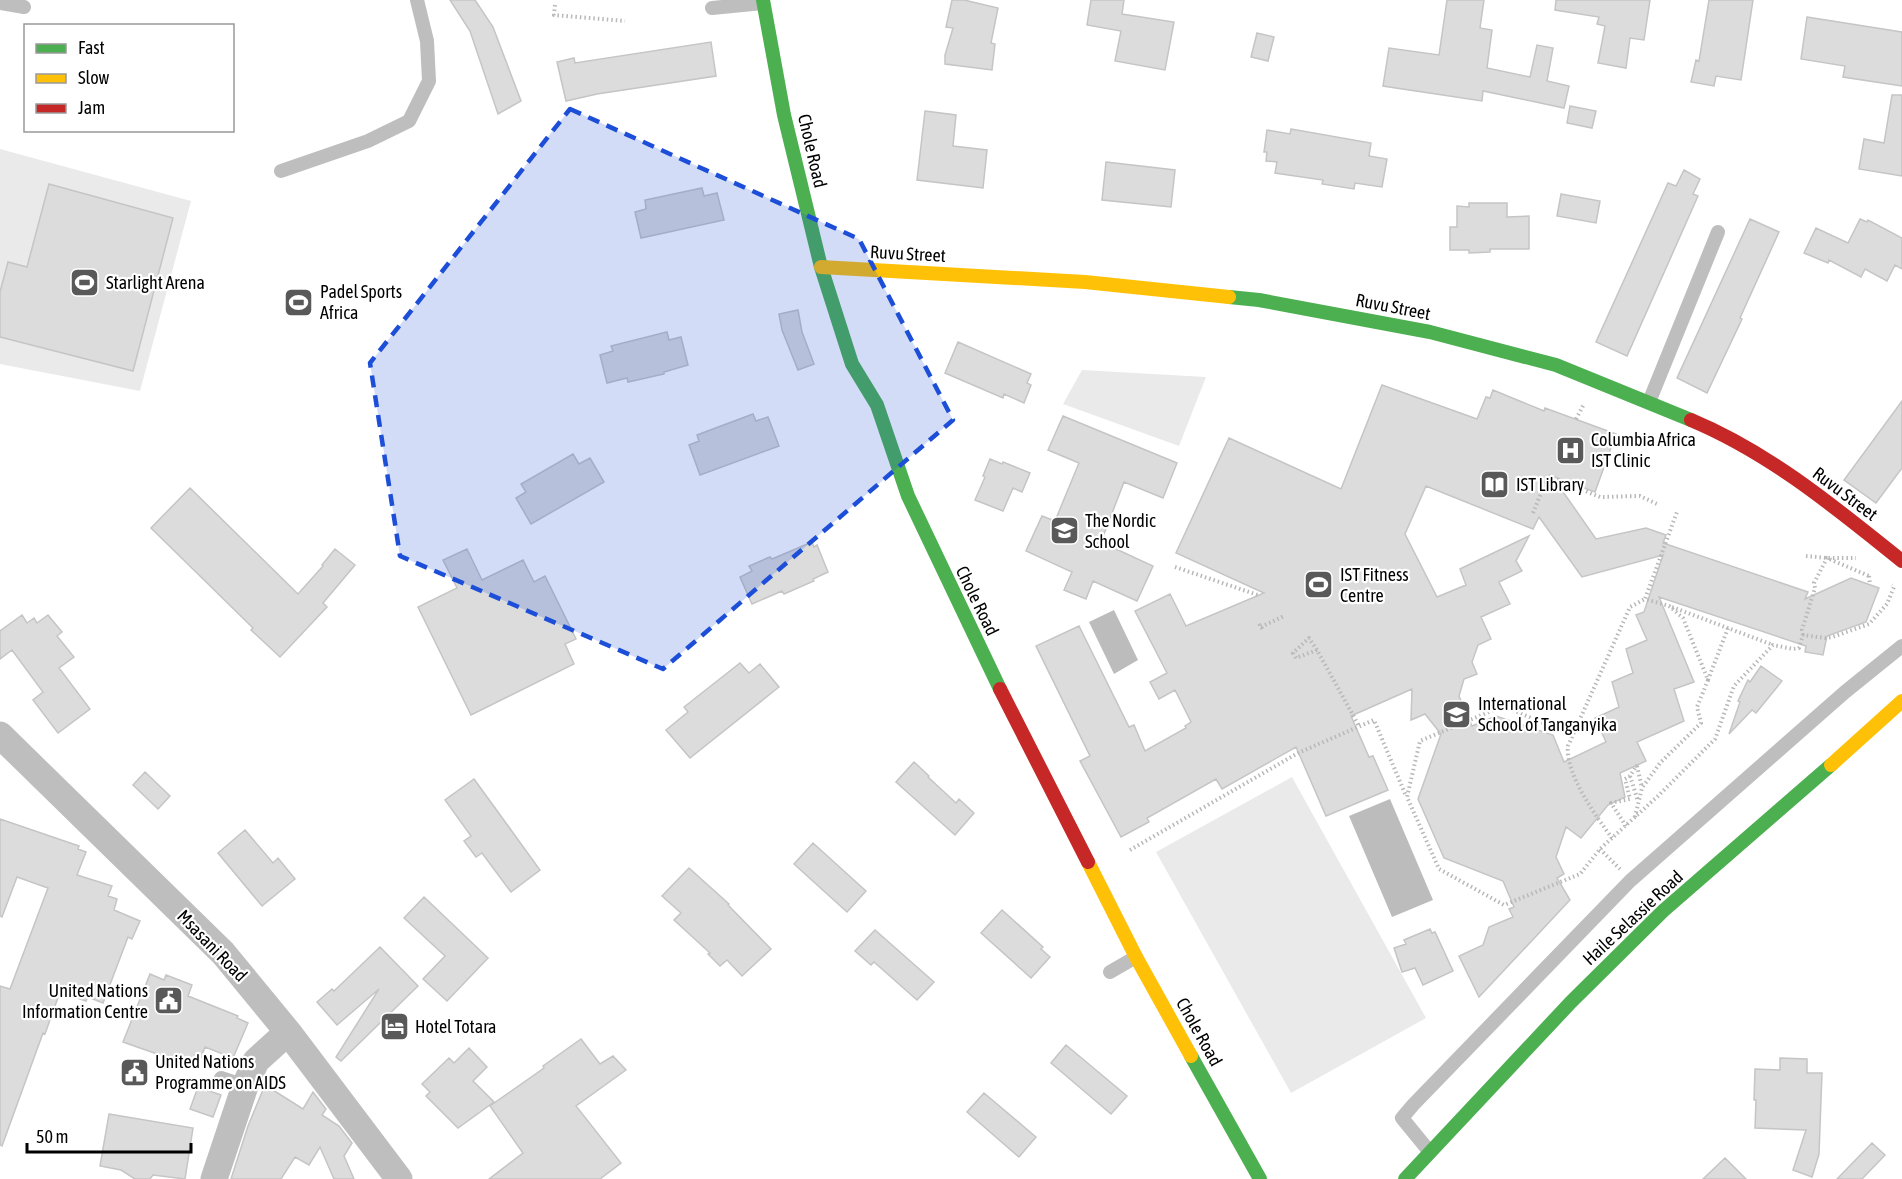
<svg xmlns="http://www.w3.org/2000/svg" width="1902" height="1179" font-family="'Asap Condensed',sans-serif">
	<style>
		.green { fill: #eaeaea }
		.water { fill: #bcbcbc }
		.building { fill: #dcdcdc; stroke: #c5c5c5; stroke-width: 1.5; fill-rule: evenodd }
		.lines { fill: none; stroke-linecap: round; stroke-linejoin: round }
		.path { stroke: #b8b8b8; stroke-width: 4; stroke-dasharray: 1.5 3; stroke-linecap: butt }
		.lane { stroke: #bebebe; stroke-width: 14 }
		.street { stroke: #bebebe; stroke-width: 27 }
		.fast { stroke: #4caf50; stroke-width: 14 }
		.slow { stroke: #ffc107; stroke-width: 14 }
		.jam { stroke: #c62828; stroke-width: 14 }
		.marked { fill: #1d4ed8; fill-opacity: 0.2; stroke: #1d4ed8; stroke-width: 4.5; stroke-dasharray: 12 8; stroke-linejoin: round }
		.labels { text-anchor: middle; stroke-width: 4.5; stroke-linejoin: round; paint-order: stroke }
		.street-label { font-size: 18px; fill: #000; stroke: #fff }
		.poi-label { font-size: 18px; fill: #000; stroke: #fff; text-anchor: start }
	</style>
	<rect width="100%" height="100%" fill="#fff"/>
	<path class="green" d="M0,149l191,52 -51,190 -140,-27z
		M1082,370l124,7 -27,69 -116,-42z
		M1292,777l134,241 -135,75 -135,-241z"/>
	<path class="water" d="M1114,610l24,50 -24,14 -25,-52z
		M1390,799l43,101 -41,17 -43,-101z"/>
	<path class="building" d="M450,0h25l18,27 28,74 -23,13 -28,-83z
		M952,0h12l34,8 -7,35 4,1 -3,26 -47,-6v-9l8,-27 -7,-1z
		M1091,0h33l-2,14 52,8 -9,48 -50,-9 6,-30 -34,-6z
		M1447,0h37l-4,28 12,2 -5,38 43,9 7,-32 16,3 -6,33 22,5 -5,22 -81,-17 -1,10 -99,-15 6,-38 50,7z
		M1556,0h94l-6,40 -14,-2 -4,30 -28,-5 7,-37 -8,-2 2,-7 -44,-7z
		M1709,0h44l-12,80 -25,-4 -2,10 -23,-4 5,-22 3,1z
		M1807,17l95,15v54l-59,-9 2,-11 -44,-7z
		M1257,33l17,4 -6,24 -17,-4z
		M711,42l5,34 -119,18 -31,7 -9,-39 17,-4 1,5z
		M1892,95h10v81l-43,-7 5,-30 20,4z
		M1570,106l26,5 -4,17 -25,-5z
		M925,111l31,4 -3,31 34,4 -4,38 -66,-8z
		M1291,129l80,14 -2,13 18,3 -5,28 -27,-4 -1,6 -32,-5 1,-4 -48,-7 2,-11 -11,-1 1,-9h-3l3,-22 23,4z
		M1106,162l69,8 -4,37 -69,-7z
		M1684,170l16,9 -7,15 5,2 -71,160 -31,-14 72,-159 8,3z
		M49,184l124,34 -40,153 -133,-34v-45l8,-30 19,5z
		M702,188l2,8 13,-3 7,27 -83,18 -6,-26 11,-3 -1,-9z
		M1561,194l39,7 -4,22 -39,-7z
		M1469,203h38v14l22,-1v33h-39v3l-21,1v-3h-19v-23h7v-21l12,1z
		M1750,219l29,13 -39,86 2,1 -35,74 -30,-15z
		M1860,219l7,3 1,-2 34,18v31l-7,-4 -8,16 -22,-12 -4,8 -32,-17 -1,3 -24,-10 12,-25 32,15z
		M798,310l4,22 12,32 -16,6 -16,-40 -3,-16z
		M667,332l2,8 12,-3 7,28 -24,7v2l-36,8 -1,-4 -20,5 -7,-28 13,-4 -2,-5z
		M958,342l73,32 -4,9 4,2 -7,18 -20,-9 -1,4 -58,-25z
		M1382,385l95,34 9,-22 4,1 3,-8 51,21 1,-3 71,26 -21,58 -43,-16 44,63 50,-11 20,7 -3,8 145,49 -3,7 46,-21 28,10 -13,34 -39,14 -4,19 -18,-3 1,-6 -147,-49 35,85 -20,7 10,32 -47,21 9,19 -26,12 5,24 -17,8 -27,33 -15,-11 -10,30 8,17 -7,4 13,22 -91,97 -20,-41 24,-11 6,-18 24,-10 -4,-8 5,-2 -11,-26 -59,-23 -26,-59 23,-65 -16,-20 -14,6 1,-31 -61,27 18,41 4,-1 15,34 -62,26 -30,-69 -74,42 -6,-10 -69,39 2,4 -28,15 -41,-76 10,-5 -54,-110 43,-20 50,101 5,-2 11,26 41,-23 -1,-2 6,-4 -16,-32 -16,9 -9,-17 17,-9 -32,-62 35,-17 16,32 78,-33 -88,-40 53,-115 112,51zM1426,486l107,43 6,-12 43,60 81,-22 -19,57 -8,3 11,25 -21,9 7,24 -21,9 7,25 -24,11 11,24 -42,20 -11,-27 -57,-19 -24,10 -13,-30 5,-17 13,-5 -5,-12 6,-17 13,-6 -10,-22 29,-13 -11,-22 23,-11 -6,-10 13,-25 -69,33 6,16 -29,12 -32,-63z
		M1902,401v67l-26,35 -32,-23z
		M753,414l3,7 12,-4 11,29 -79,29 -11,-30 10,-4 -2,-6z
		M1063,416l114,47 -14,35 -39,-16 -23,60 52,24 -16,35 -44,-20 -7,18 -22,-9 8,-18 -46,-21 16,-35 13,5 24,-58 -31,-13z
		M573,454l6,10 11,-6 14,24 -73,42 -15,-26 10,-6 -5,-8z
		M990,459l12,5 1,-2 27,11 -8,19 -9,-4 -10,23 -28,-11 10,-23 -2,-1z
		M190,488l108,106 25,-28 -1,-1 13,-16 20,16 -32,38 4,4 -47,50 -29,-27 2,-2 -102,-100z
		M812,542l2,5 3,-2 11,27 -15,7 1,2 -30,13 -2,-3 -30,13 -12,-27 12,-6 -3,-5 21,-9 2,2z
		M467,549l15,31 41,-20 11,22 11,-6 31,63 -11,5 9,20 -103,51 -53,-108 39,-19 -14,-28z
		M22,615l5,8 7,-5 3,5 11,-8 14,17 -5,4 17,21 -15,11 31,41 -32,24 -25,-33 10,-8 -31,-42 -12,9v-28z
		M740,663l9,10 11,-9 19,23 -89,71 -24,-28 22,-18 -4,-5z
		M1761,666l21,15 -26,32 -4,-3 -23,24 11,-32 -2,-1 10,-21 2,2z
		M914,762l15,14 -1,1 28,26 3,-4 15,14 -19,22 -59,-53z
		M145,772l25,24 -12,13 -25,-24z
		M474,779l66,91 -29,22 -29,-39 -6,4 -12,-16 7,-5 -26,-36z
		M0,819l79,27 -1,3 8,3 -9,23 35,11 -4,10 9,3 -3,11 26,11 -8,18 -4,-2 -25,66 -15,-6 -2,4 -26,-9 -15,42 -2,-1 -41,113 -2,-1v-159l10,3 38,-101 -31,-11 -15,40 -2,-1z
		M245,830l28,33 5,-5 17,21 -33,27 -44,-53z
		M813,843l53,48 -19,21 -53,-48z
		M689,868l40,36 -1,1 43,44 -29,27 -15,-16 -7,6 -12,-12 2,-1 -36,-33 7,-7 -19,-17z
		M424,897l64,61 -41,43 -24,-22 22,-23 -41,-38z
		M1002,910l41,37 -2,2 9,8 -19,21 -50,-45z
		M1430,929l2,4 3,-1 18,39 -30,14 -8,-17 -13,4 -8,-24 12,-4 -2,-4z
		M875,930l59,52 -17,18 -43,-38 -3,3 -16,-14z
		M380,947l38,39 -77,75 -5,-4 43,-68 -42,36 -20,-23 15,-13 2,2z
		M150,974l14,6 2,-5 26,10 -4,11 50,20 -1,2 11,5 -15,35 -28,-11 -8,21 -74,-26z
		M581,1039l19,25 13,-8 13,14 -50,36 45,57 -21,16h-111l34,-26 -33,-47 54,-38 -1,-2z
		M1066,1045l61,51 -16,18 -60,-51z
		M469,1048l18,19 -14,14 21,21 -36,26 -32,-32 4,-4 -8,-8 27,-26 5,5z
		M1780,1058l27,1v14h15l-3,81 -7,23 -19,-7 13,-40 -51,-2 1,-28h-2l1,-31 25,1z
		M265,1085l38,24 10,-17 13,17 -4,6 17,11 13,17 -8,13 10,23h-20l-14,-32 -11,18 -14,-8 -14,22h-50l17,-53z
		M198,1087l23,8 -8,22 -23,-8z
		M984,1093l52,44 -17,20 -52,-45z
		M109,1114l84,14 -8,51 -32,-4 -3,4h-15l-14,-9 -21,-4z
		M1872,1143l13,12 -23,24h-25z
		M1725,1158l21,21h-43z"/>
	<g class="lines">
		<path class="path" d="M555,5l-1,10 71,6
			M1576,419l8,-15
			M1533,513l15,-37 52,21 40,-1 17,8
			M1806,556l21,2h29
			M1175,567l83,28
			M1869,576l1,9
			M1672,607l101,38
			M1259,624l4,6
			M1261,627l23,-11
			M1803,635l-1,-5 13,-42 -1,-5 13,-25 42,18
			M1317,650l-21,8 -3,-5 16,-15 8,12 42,76
			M1708,680l20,-52
			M1572,735l-69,-29 -83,35 -13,56 32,72 65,36 76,-31 20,-25 58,-53 57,-57 19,-53 39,-41 20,4 6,-1 4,-13 22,3 7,-1 37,-13 18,-20 7,-17 -2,-2
			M1637,766l5,22
			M1630,776l8,25
			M1635,817l7,-29 18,-25 41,-40 -4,-16 11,-27 -25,-62 -14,-12 -24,-7 32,-87
			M1626,826l-15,-23 19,-4 -5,-20 5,-3 7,-11
			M1612,838c-16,-22 -47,-64 -44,-92l62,-139 15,-8
			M1600,849l20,20
			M1130,850l168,-97 76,-33 32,76"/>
		<path class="lane" d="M0,3l24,4
			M712,8l51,-5
			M281,171l87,-30 41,-20 20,-40 -2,-40 -10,-41
			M1649,402l69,-170
			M1110,972l26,-15
			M221,1078l24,8
			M1429,1151l-27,-33 11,-13 217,-224 215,-189 57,-46"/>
		<path class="street" d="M0,735l223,218 65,79 111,147
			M214,1179l31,-93 11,-25 32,-29"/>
		<path class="fast" d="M763,0l21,115 37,152 31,97 25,41 31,91 92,193
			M1229,297l30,3 171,32 126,33 135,55
			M1191,1056l69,123
			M1405,1179l166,-177 92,-91 168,-146"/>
		<path class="slow" d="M821,267l264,15 144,15
			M1831,765l71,-64
			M1088,862l48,95 55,99"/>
		<path class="jam" d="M1691,420c79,33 145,88 211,141
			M1000,689l88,173"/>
	</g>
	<path class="marked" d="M570,109l289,130 94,181 -290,249 -263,-113 -30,-193z"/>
	<defs>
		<symbol id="stadium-square" viewBox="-11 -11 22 22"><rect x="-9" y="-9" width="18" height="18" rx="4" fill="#595959" stroke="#fff"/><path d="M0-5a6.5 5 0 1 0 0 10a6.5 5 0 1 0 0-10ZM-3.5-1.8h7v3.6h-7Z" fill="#fff"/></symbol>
		<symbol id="hospital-square" viewBox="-11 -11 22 22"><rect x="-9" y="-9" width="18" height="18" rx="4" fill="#595959" stroke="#fff"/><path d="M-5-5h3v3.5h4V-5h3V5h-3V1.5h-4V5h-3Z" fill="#fff"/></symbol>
		<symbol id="library-square" viewBox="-11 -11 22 22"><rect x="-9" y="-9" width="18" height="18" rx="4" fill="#595959" stroke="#fff"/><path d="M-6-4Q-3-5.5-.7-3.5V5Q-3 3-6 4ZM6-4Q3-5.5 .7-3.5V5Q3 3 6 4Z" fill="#fff"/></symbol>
		<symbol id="school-square" viewBox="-11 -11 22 22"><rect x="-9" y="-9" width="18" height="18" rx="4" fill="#595959" stroke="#fff"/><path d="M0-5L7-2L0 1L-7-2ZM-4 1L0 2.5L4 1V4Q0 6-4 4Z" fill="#fff"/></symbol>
		<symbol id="civic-square" viewBox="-11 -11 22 22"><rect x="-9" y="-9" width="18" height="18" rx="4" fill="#595959" stroke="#fff"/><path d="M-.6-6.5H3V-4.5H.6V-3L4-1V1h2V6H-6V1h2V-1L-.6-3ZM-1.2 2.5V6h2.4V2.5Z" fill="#fff"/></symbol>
		<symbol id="hotel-square" viewBox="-11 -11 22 22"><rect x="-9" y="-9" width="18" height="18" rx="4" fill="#595959" stroke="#fff"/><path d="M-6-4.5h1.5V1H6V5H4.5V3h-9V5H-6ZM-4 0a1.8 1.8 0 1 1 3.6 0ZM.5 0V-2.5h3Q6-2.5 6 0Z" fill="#fff"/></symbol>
	</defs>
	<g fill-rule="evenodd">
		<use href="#stadium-square" x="68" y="266" width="33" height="33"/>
		<use href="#stadium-square" x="282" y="286" width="33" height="33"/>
		<use href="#hospital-square" x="1554" y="434" width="33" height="33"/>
		<use href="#library-square" x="1478" y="468" width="33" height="33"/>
		<use href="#school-square" x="1048" y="514" width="33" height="33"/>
		<use href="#stadium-square" x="1302" y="568" width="33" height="33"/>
		<use href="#school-square" x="1440" y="698" width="33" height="33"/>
		<use href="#civic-square" x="152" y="984" width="33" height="33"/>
		<use href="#hotel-square" x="378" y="1010" width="33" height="33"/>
		<use href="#civic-square" x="118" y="1056" width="33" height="33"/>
	</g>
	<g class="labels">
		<g class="street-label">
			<text transform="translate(812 151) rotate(77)" y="6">Chole Road</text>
			<text transform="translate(908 254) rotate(3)" y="6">Ruvu Street</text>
			<text transform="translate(1393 307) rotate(11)" y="6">Ruvu Street</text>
			<text transform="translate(1845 494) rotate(37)" y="6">Ruvu Street</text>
			<text transform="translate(977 601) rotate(64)" y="6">Chole Road</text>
			<text transform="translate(1633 918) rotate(-43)" y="6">Haile Selassie Road</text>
			<text transform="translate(212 946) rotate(46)" y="6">Msasani Road</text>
			<text transform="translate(1199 1032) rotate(61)" y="6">Chole Road</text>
		</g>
		<g class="poi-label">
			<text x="106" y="289">Starlight Arena</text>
			<text x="320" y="298">Padel Sports<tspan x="320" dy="21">Africa</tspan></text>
			<text x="1591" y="446">Columbia Africa<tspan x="1591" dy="21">IST Clinic</tspan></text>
			<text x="1516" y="491">IST Library</text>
			<text x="1085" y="527">The Nordic<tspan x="1085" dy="21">School</tspan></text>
			<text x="1340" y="581">IST Fitness<tspan x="1340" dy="21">Centre</tspan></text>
			<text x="1478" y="710">International<tspan x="1478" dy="21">School of Tanganyika</tspan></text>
			<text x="148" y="997" text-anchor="end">United Nations<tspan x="148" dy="21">Information Centre</tspan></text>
			<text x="415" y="1033">Hotel Totara</text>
			<text x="155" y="1068">United Nations<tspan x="155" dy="21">Programme on AIDS</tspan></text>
		</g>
	</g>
	<rect x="24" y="24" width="210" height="108" fill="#ffffff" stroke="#999999" stroke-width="1.5"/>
	<rect x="36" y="44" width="30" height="9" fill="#4caf50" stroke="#999999" stroke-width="1.5"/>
	<text x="78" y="54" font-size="18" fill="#000000">Fast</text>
	<rect x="36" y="74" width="30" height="9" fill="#ffc107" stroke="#999999" stroke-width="1.5"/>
	<text x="78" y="84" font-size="18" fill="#000000">Slow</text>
	<rect x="36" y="104" width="30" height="9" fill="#c62828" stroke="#999999" stroke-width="1.5"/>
	<text x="78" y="114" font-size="18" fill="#000000">Jam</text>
	<path d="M27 1143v9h164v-9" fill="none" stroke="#000000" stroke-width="3"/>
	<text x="36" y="1143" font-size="18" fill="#000000" stroke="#ffffff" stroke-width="4.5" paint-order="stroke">50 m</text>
</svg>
